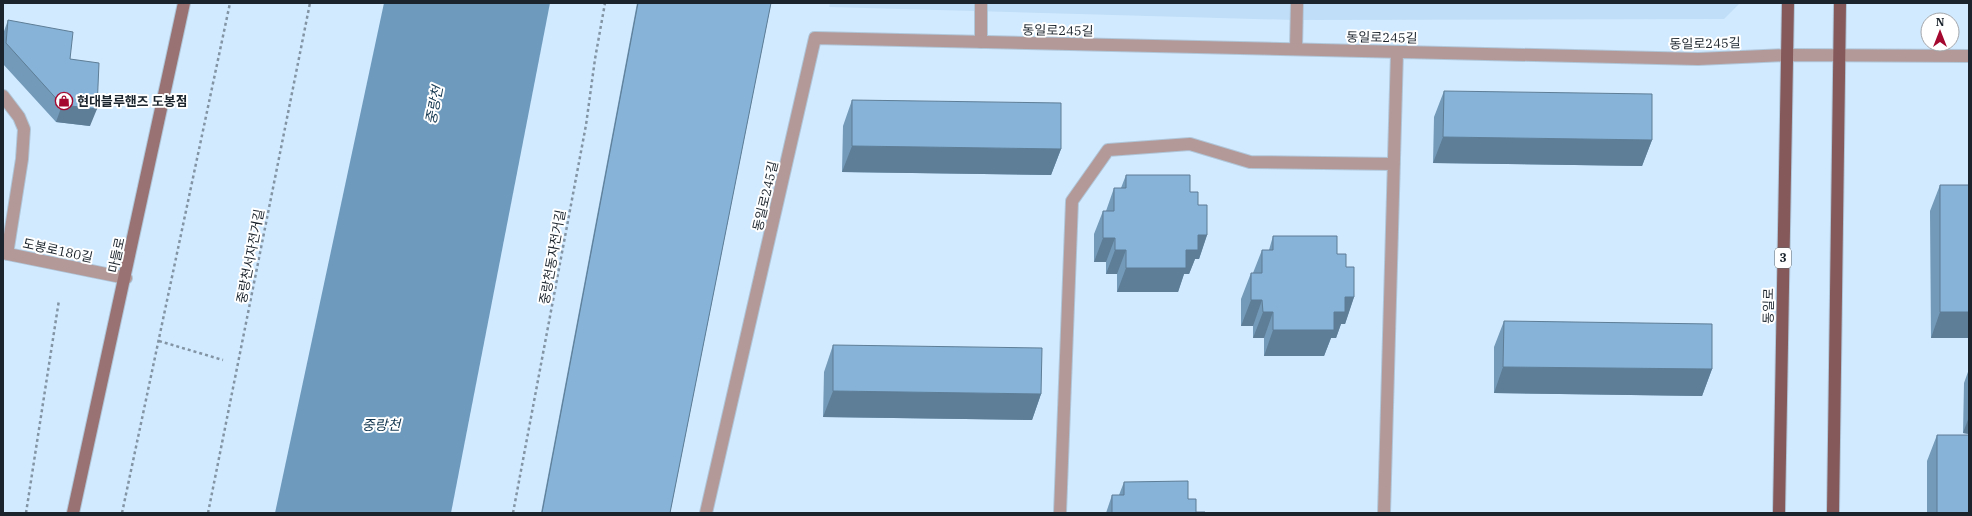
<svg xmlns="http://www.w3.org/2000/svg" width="1972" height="516" font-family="'IBM Plex Serif','Noto Sans KR',serif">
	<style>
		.built { fill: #c0def8 }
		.water { fill: #6e9abd }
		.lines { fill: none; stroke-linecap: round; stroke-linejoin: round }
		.lane-casing { stroke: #b0c6d9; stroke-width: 14 }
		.street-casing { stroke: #b0c6d9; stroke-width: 14 }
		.secondary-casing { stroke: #b0c6d9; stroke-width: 14 }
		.primary-casing { stroke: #b0c6d9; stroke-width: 14 }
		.path { stroke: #8395a5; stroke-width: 2.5; stroke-dasharray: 3 3; stroke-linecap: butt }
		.lane { stroke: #b39998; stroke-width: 12 }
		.street { stroke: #b39998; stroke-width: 12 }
		.secondary { stroke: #997373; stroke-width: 12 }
		.primary { stroke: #855859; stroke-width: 12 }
		.wall { fill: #739ab9 }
		.shaded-wall { fill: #5e7d96 }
		.building { fill: #86b3d7; stroke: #5e7d96 }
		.labels { text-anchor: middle; stroke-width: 4; stroke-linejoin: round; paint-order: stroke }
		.shield { fill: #fff; stroke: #5f666b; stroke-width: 1 }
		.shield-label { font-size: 12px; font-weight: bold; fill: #1b242c }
		.street-label { font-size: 13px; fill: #1b242c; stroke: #fff }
		.poi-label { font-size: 13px; font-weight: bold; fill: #1b242c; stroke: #fff; text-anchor: start }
		.water-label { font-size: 14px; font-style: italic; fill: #10344d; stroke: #fff }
	</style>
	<rect width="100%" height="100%" fill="#d1eaff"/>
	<path class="built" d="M830,3h910l-16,16 -431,1 -464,-13z"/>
	<path class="water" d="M384,3h166l-99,510h-176z"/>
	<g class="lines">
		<defs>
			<path id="lane" d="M981,42v-39
				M1296,49l1,-46"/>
			<path id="street" d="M3,96l16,21 5,12 -2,30 -15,95
				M3,253l123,25
				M706,513l109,-475 883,21 89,-4 182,1
				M1060,513l12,-312 36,-51 82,-6 60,18 144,2
				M1384,513l13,-461"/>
			<path id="secondary" d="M73,513l111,-510"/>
			<path id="primary" d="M1779,513l9,-510
				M1833,513l7,-510"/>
		</defs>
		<use href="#lane" class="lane-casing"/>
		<use href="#street" class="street-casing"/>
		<use href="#secondary" class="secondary-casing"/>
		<use href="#primary" class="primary-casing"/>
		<path class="path" d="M159,341l64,19
			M26,513l33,-213
			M122,513l108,-510
			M208,513l102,-510
			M513,513l73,-388 9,-66 10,-56"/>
		<use href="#lane" class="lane"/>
		<use href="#street" class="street"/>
		<use href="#secondary" class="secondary"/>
		<use href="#primary" class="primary"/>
	</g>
	<path class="wall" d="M637,3h134l-101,510h-129z
		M8,20l62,39 20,67 -34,-4 -53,-58v-30z
		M1444,91l208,49 -10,26 -209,-3 1,-46z
		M852,100l209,49 -10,26 -209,-3 1,-46z
		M1126,175l64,17 8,13 9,30 -8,24h-4l-6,15h-5l-6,18h-61v-18h-11v-12h-12v-28l9,-23h3l8,-23h7z
		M1940,185l29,153h-38l-1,-127z
		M1273,236l64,18 9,13 8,30 -9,27h-4l-5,14h-5l-7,18h-60v-18h-11v-12h-12v-27l10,-26h2l9,-23h7z
		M1504,321l208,48 -10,27 -208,-3v-46z
		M833,345l208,49 -9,26 -209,-3 1,-45z
		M1969,369v65l-6,-1 1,-50z
		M1937,435l32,78h-42v-52z
		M1124,482l64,17 8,13 9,1h-99l6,-18h7z"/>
	<path class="shaded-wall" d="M62,105l35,4 -7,17 -34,-4z
		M1443,137l209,3 -10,26 -209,-3z
		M852,146l209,3 -10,26 -209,-3z
		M1198,235h9l-8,24h-4l-6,15h-5l-6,18h-61l9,-24z
		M1103,238h12l-9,24h-12z
		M1115,250h11l-9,24h-11z
		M1345,297h9l-9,27h-4l-5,14h-5l-7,18h-60l9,-26 61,-18z
		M1251,300h11l-9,26h-12z
		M1263,312h10l-9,26h-11z
		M1940,312h29v26h-38z
		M1503,367l209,2 -10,27 -208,-3z
		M833,391l208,3 -9,26 -209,-3z
		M1969,417v17l-6,-1z"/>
	<path class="building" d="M638,3h133l-101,510h-128z
		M8,20l65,12 -3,27 29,4 -2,46 -35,-4 -56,-62z
		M1444,91l208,3v46l-209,-3z
		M852,100l209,3v46l-209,-3z
		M1126,175h64v17h8v13h9v30h-9v15h-12v18h-60v-18h-11v-12h-12v-27h11v-23h12z
		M1940,185h29v127h-29z
		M1273,236h64v18h9v13h8v30h-9v15h-11v18h-61v-18h-10l-1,-12h-11v-27h11v-23h11z
		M1504,321l208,3v45l-209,-2z
		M833,345l209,3 -1,46 -208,-3z
		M1937,435h32v78h-32z
		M1188,481v18h8v13h9v1h-93v-18h12v-13z"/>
	<defs>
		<symbol id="shop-ring" viewBox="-11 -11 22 22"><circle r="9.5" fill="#fff" stroke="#a4082e" stroke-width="1.5"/><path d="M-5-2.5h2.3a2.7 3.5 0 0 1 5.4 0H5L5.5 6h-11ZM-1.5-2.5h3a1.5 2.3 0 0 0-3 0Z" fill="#a4082e"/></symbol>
	</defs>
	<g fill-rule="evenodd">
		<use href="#shop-ring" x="54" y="91" width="20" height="20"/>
	</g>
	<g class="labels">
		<rect class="shield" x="1775" y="248" width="16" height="20" rx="3"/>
		<g class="shield-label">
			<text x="1783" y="262">3</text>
		</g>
		<g class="street-label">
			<text transform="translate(1058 30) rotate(1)" y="5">동일로245길</text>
			<text transform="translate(1382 37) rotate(1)" y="5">동일로245길</text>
			<text transform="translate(1705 43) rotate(-1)" y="5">동일로245길</text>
			<text transform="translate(765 196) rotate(-77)" y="5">동일로245길</text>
			<text transform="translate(58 250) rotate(12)" y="5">도봉로180길</text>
			<text transform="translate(116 255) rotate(-78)" y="5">마들로</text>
			<text transform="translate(250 256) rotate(-79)" y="5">중랑천서자전거길</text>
			<text transform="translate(552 257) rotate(-80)" y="5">중랑천동자전거길</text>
			<text transform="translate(1768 306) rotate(-89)" y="5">동일로</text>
		</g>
		<g class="poi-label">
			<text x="77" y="106">현대블루핸즈 도봉점</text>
		</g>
		<g class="water-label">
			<text transform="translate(434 105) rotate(-79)" y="5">중랑천</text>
			<text x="381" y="430">중랑천</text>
		</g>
	</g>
	<rect width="1972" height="516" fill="none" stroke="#1b242c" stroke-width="8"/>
	<g transform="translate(1940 32)"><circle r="19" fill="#ffffff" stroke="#a4a7ab"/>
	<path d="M0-3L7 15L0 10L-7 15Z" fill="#a4082e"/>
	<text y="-6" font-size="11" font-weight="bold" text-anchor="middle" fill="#1b242c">N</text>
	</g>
</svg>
